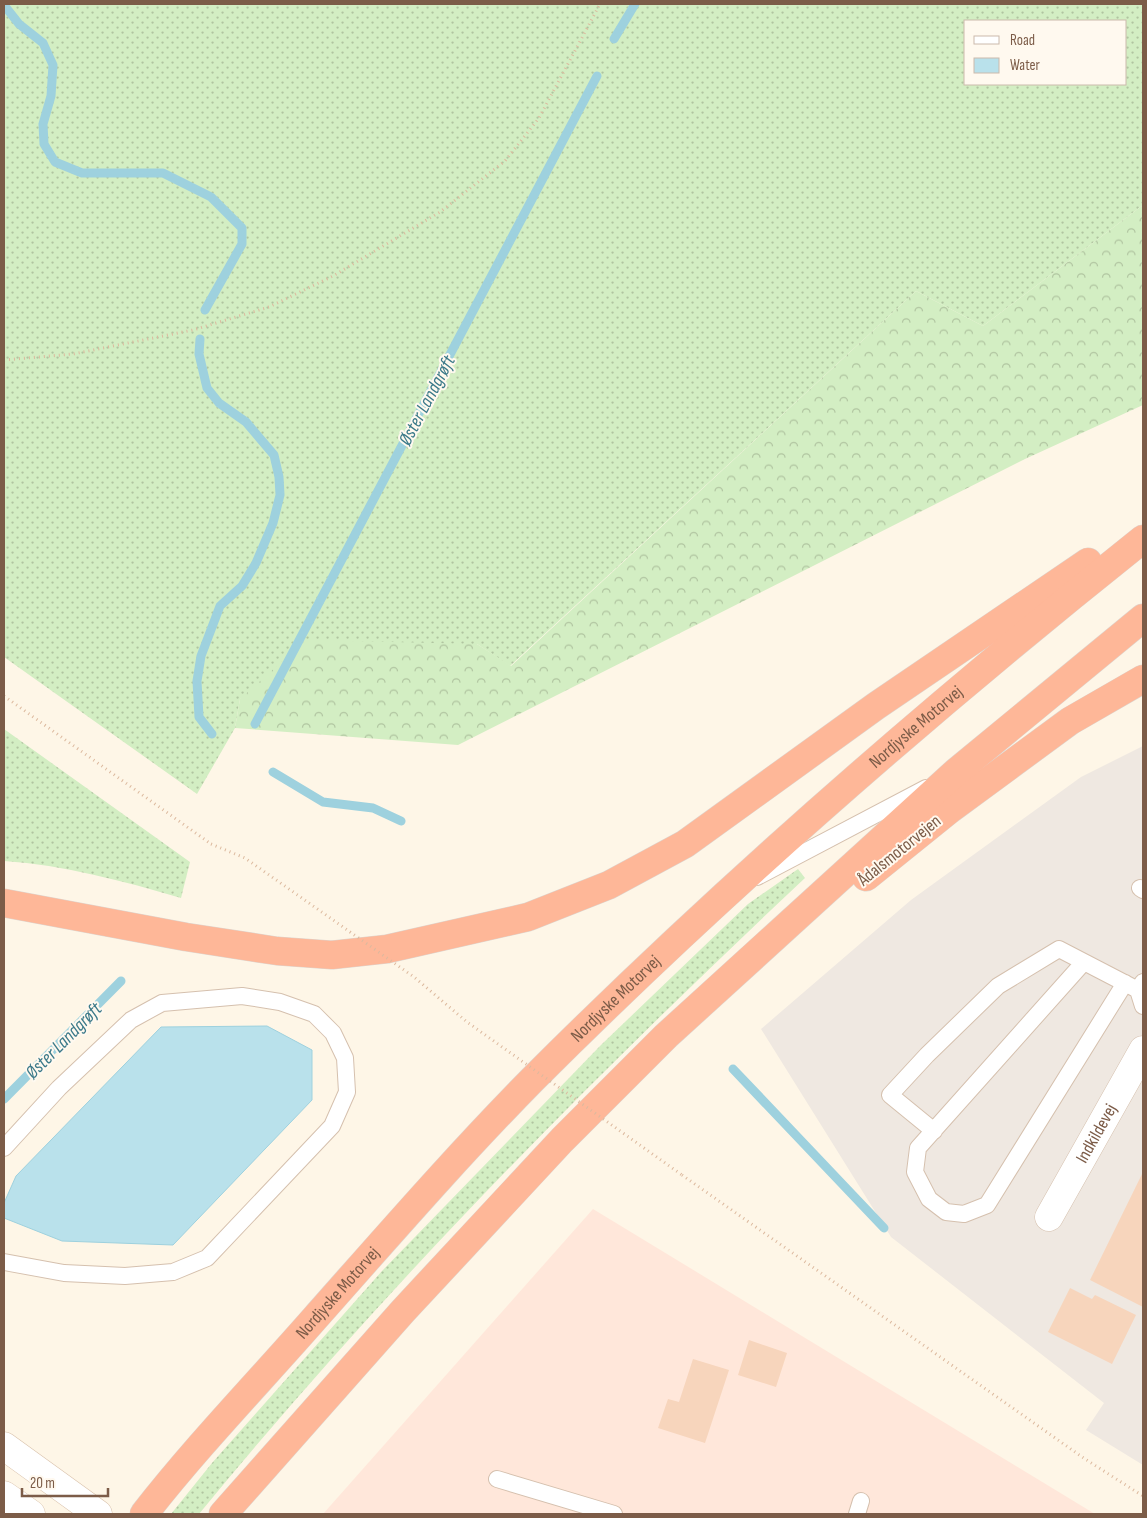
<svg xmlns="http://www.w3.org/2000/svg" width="1147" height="1518" font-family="'Sofia Sans Condensed',sans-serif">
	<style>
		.commercial { fill: #ffe7da }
		.industrial { fill: #efe8e1 }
		.grass { fill: url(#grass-dots); fill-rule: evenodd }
		.forest { fill: url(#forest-crowns) }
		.water { fill: #b9e1eb; stroke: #9ed1de }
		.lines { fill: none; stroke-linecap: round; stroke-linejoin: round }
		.stream { stroke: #9ed1de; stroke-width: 9 }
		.building { fill: #f7d5bc }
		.lane-casing { stroke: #d5c0ae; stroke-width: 18 }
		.street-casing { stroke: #d5c0ae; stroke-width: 29 }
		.secondary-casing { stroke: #d8c0aa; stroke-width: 29 }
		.highway-casing { stroke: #ddd5cf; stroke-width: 29 }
		.path { stroke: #dcb99e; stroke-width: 3; stroke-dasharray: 1 4; stroke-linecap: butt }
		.lane { stroke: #fff; stroke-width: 16 }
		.street { stroke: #fff; stroke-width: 28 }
		.secondary { stroke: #fff; stroke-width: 28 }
		.highway { stroke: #feb798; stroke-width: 28 }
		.path-bridge { stroke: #dcb99e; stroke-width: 3; stroke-dasharray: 1 4; stroke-linecap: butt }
		.labels { text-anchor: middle; stroke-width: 4; stroke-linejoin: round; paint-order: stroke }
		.street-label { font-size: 18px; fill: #7c5c48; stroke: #fff9ef }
		.water-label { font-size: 19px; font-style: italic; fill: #3c7a8a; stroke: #fff9ef }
	</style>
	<defs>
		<pattern id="grass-dots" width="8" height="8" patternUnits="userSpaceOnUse" patternTransform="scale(1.25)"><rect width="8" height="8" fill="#d3eec3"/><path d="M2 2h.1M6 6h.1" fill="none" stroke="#b0c4a0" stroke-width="1.8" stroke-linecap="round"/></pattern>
		<pattern id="forest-crowns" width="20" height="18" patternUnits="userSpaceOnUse" patternTransform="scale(1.25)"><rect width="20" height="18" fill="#d3eec3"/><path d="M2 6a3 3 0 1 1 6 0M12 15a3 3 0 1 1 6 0" fill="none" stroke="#b0c4a0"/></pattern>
	</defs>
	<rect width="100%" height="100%" fill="#fef6e7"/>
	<path class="commercial" d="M593,1209l502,305h-772z"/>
	<path class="industrial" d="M1143,746v719l-57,-35 18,-27 -213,-166 -130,-208 150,-129 170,-123z"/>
	<path class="grass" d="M4,4h1139v201l-160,121 -67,-35 -406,375 -33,-22 -237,55 -5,29 -38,66 -193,-137zM966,21h160v63h-160z
		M4,729l186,133 -9,36c-58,-17 -117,-33 -177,-37z
		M798,869l7,9c-213,200 -421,410 -606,636h-28l41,-51 170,-192 219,-226 147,-141z"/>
	<path class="forest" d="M1143,205v200l-118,54 -567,286 -223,-17 5,-29 66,-59 171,4 34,22 405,-375 67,35z"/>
	<path class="water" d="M267,1026l45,24v50l-139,145 -111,-4 -58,-23v-15l12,-27 145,-149z"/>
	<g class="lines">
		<path class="stream" d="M4,5l15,19 24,19 10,22 -2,31 -8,28 1,20 11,18 27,11h81l48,24 31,31v16l-37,66
			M614,39l21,-35
			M200,339l-1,15 8,34 12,15 27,19 28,33 5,22 1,18 -7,28 -17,40 -14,23 -22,20 -19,50 -4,25 2,36 13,17
			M255,724l342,-648
			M273,772l50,30 50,6 28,13
			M733,1069l151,159
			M4,1099l117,-118"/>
	</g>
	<path class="building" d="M1143,1172v135l-53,-27z
		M1070,1288l22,11 3,-4 41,20 -24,49 -64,-32z
		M749,1340l38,13 -11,34 -38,-12z
		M693,1359l36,11 -24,73 -47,-15 10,-29 11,3z"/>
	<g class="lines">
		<defs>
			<path id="lane" d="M757,877l169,-89
				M1140,888l3,2
				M1084,962l-166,186 -3,24 14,27 17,13 18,2 23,-9 138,-222
				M1143,982l-5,8 5,16
				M934,1131l-44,-36 37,-40 71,-69 61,-37 79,41
				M4,1148l55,-60 72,-68 31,-17 80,-7 38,6 34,12 19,19 12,25 2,34 -15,34 -125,132 -34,14 -48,4 -61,-3 -60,-11
				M497,1479l117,35
				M857,1514l4,-13"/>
			<g id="street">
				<path id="s1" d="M1049,1217l94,-167"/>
			</g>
			<path id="secondary" d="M4,1446l94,68
				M4,1495l27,19"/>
			<g id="highway">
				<path d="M866,877l83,-67 121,-89 73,-42"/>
				<path d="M4,903l182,34 91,14 55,4 55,-6 141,-32 81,-32 76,-41 191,-138 212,-144"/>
				<path id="s2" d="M144,1514c53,-68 114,-131 171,-196 71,-80 142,-162 218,-239 192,-192 398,-371 610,-540"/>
				<path d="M223,1514l180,-203 159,-171 104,-104 290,-264 187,-154"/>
			</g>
		</defs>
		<use href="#lane" class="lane-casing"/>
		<use href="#street" class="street-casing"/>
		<use href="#secondary" class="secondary-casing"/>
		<use href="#highway" class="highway-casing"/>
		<path class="path" d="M4,360l69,-6 120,-24 76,-23 64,-31 107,-64 65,-51 34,-43 61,-114
			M4,696l207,148
			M682,1175l403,284 58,37"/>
		<use href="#lane" class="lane"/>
		<use href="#street" class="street"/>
		<use href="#secondary" class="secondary"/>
		<use href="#highway" class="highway"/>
		<path class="path-bridge" d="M211,844l34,14 169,119 53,45 215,153"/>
	</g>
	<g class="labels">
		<g class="street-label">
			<text dy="6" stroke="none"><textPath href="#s2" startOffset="1104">Nordjyske Motorvej</textPath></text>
			<text transform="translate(899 850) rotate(-39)" y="6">Ådalsmotorvejen</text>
			<text dy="6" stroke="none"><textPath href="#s2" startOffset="699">Nordjyske Motorvej</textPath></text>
			<text dy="6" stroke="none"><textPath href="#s1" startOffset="96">Indkildevej</textPath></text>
			<text dy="6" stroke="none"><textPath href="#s2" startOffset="294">Nordjyske Motorvej</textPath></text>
		</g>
		<g class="water-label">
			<text transform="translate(426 400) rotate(-62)" y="7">Øster Landgrøft</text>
			<text transform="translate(63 1040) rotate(-45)" y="7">Øster Landgrøft</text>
		</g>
	</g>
	<rect width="1147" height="1518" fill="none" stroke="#7c5c48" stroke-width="10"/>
	<rect x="964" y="20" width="162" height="65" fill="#fff9ef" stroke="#cbbaac"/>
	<rect x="974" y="36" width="25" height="8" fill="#ffffff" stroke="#cbbaac"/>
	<text x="1010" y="45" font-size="15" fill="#7c5c48">Road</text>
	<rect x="974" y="58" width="25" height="15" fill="#b9e1eb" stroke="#cbbaac"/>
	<text x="1010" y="70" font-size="15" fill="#7c5c48">Water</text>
	<path d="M22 1488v8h86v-8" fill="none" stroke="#7c5c48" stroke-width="2.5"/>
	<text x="30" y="1488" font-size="15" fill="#7c5c48" stroke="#fff9ef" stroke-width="4" paint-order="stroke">20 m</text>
</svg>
